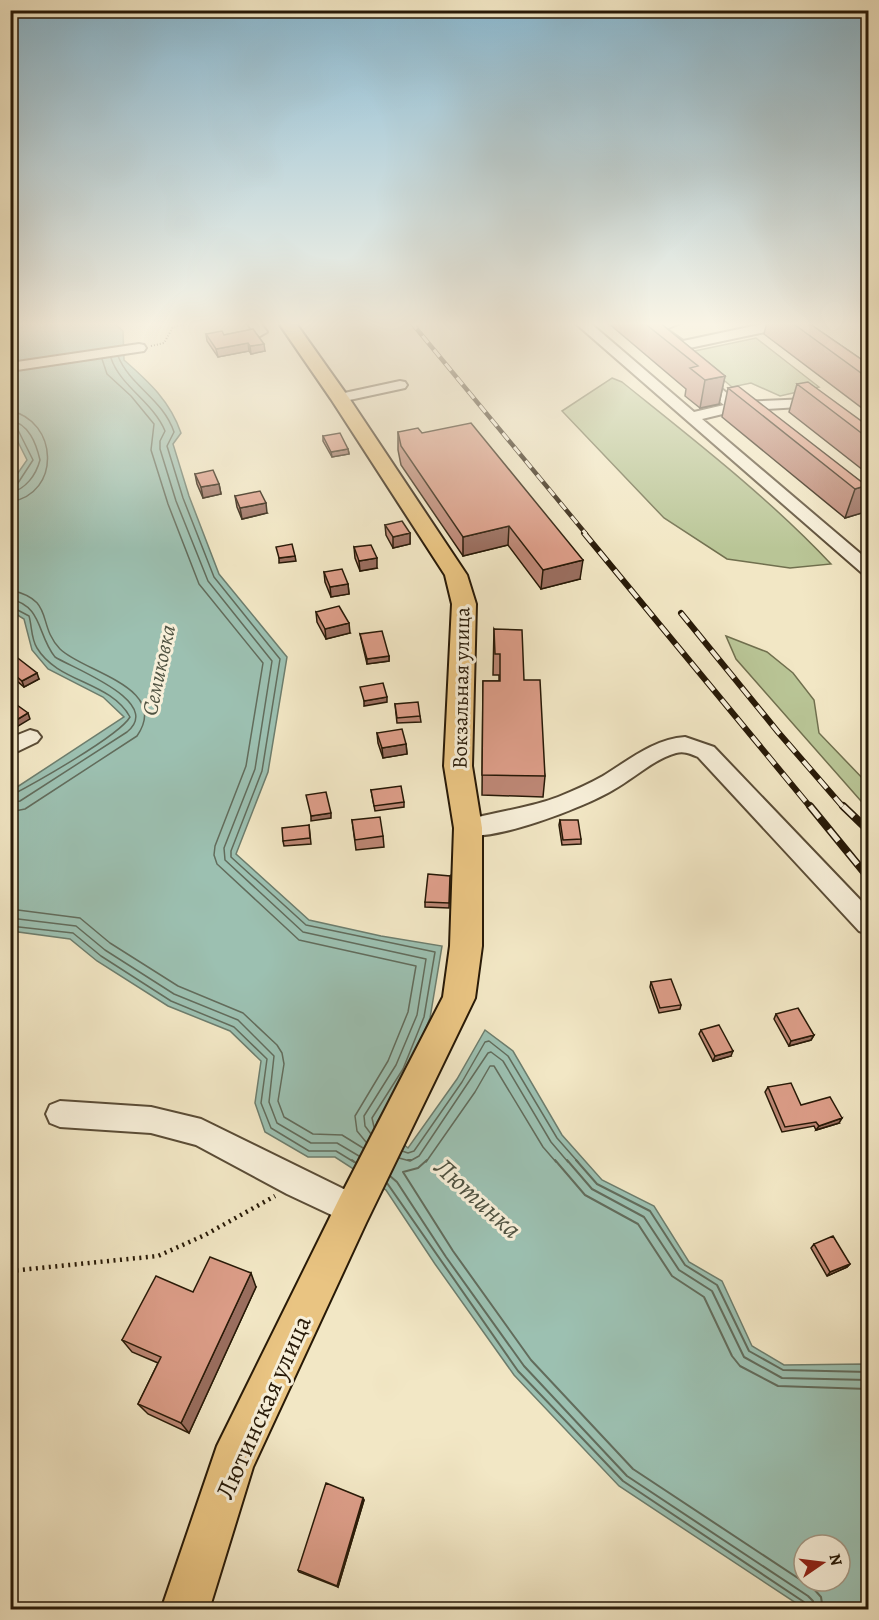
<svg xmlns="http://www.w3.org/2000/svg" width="879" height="1620" font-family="Alegreya,serif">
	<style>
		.green { fill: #b9c596; stroke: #706f4e; stroke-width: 1.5 }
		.water { fill: #9cc0b1; stroke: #6d7d6d; stroke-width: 1.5; fill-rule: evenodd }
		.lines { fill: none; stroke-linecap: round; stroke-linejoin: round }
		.shore-far1 { stroke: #626c5c; stroke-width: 1.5 }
		.shore { stroke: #626c5c; stroke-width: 2 }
		.minor-casing { stroke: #5a4c36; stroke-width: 4 }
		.major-casing { stroke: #271907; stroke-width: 4 }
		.path-far1 { stroke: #271907; stroke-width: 2; stroke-dasharray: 1 2; stroke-linecap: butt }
		.path { stroke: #271907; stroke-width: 4.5; stroke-dasharray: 2 4.5; stroke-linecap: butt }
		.minor { fill: #f7efd9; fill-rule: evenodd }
		.major { fill: #e9c482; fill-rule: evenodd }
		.rail-far2-casing { stroke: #271907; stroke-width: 4.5 }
		.rail-far1-casing { stroke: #271907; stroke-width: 6 }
		.rail-casing { stroke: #271907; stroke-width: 8 }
		.rail-far2 { stroke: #f7efd9; stroke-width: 3; stroke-dasharray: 9; stroke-linecap: butt }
		.rail-far1 { stroke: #f7efd9; stroke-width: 4; stroke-dasharray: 12; stroke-linecap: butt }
		.rail { stroke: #f7efd9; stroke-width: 5; stroke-dasharray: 15; stroke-linecap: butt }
		.wall { fill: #bd8775; stroke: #271907; stroke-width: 1.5 }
		.shaded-wall { fill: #9a6e5f; stroke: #271907; stroke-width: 1.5 }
		.building { fill: #dc9d88; stroke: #271907; stroke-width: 1.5 }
		.labels { text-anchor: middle; stroke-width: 6; stroke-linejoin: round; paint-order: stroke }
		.street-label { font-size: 21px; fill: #271907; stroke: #f7efd9 }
		.water-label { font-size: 22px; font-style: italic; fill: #505342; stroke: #f7efd9 }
		.near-street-label { font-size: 26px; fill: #271907; stroke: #f7efd9 }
		.near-water-label { font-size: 27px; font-style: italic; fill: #505342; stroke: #f7efd9 }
	</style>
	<rect width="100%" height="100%" fill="#f2e7c5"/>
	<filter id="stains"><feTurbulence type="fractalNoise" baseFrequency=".00333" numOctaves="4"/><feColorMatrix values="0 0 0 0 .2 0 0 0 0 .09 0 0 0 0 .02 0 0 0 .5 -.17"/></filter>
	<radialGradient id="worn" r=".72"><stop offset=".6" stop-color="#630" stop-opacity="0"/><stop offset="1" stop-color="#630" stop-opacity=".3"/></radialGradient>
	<path class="green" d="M756,338l63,49 -39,9 -29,-13 -19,4 -42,-35z
		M612,378l10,4c72,58 146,115 209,182l-41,4 -63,-9 -63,-41 -102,-107z
		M726,636l41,16 26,21 21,27 5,33 49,51v25l-132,-150z"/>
	<path class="water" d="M11,322h102l10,9 1,29c25,22 46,41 57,73l-8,11 16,52 30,78 68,83 -19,115 -32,82 73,66 72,16 61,10 -12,72 -22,53 -31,51 31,26 49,-69 28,-49 28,21 49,84 40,45 52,26 35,56 33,19 30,65 32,19 80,-1 4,4v241h-63l-186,-123 -105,-111 -79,-111 -49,-74 -51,-33h-27l-43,-25 -10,-29 6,-42 -31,-30 -62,-25 -71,-45 -27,-22 -59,-8v-140l113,-74 -21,-20 -55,-28 -16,-19 -8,-31 -13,-8v-128l16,-23 -16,-32zM804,1545h36v36h-36z"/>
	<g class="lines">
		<path class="shore-far1" d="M118,356c12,30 45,43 56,76l-7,14 16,52 31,79 66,82 -18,112 -31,80v6l75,68 129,27 -11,65 -21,52 -31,49 2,9
			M111,358c9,28 42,44 54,73l-5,10v8l16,52 32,80 64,80 -17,108 -31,79 1,12 78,72 123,27 -9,56 -21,50 -32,51 1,10 6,8
			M102,359l5,15 24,22 23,28 -3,26 17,54 31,80 64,79 -17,103 -31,80 -1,9 3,9 82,76 117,26 -8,46 -20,49 -33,55 2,15 9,11
			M10,411c48,9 52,83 0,91
			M10,420c19,4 26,23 30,40 -4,15 -14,29 -30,33
			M10,427l8,3 15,30 -15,23 -8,3
			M10,590c46,10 26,34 50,59 23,23 111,38 77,87l-112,73 -15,3
			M10,599c33,7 27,36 45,58 19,12 109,45 72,75l-107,69 -10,2
			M10,606l19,10c3,10 2,23 8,32 21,35 73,33 93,69 -11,19 -97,67 -120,79
			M10,909l70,9 30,25 68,43 65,27 34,32 5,8 2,11 -6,37 6,16 29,17 29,1 21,13
			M10,918l66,8 29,24 69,44 64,26 36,36 -5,46 8,21 34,20h26l22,13
			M10,926l63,7 28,23 70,45 63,26 33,32 -6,44 10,25 38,23h27l18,11
			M402,1151l6,2 6,-2 48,-69 23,-40 4,-1 19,15 49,82 21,24
			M399,1158l11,3 9,-5 69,-103 3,-1 12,9 48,81 17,20
			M426,1162l49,-70 15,-26h4l49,81 13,15"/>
		<path class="shore" d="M352,1160l4,3
			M408,1160h3
			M427,1160l-9,8 -15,4 50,79 78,109 102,109 180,119 8,9 2,13
			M555,1160l30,35 53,29 34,52 32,21 28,59 8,10 38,20 90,3
			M567,1160l25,29 52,28 35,53 33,21 32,66 38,21 86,2
			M576,1160l21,24 53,27 35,54 32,20 32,66 34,19 85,2
			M390,1176l7,6 49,75 78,109 103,110 181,120 5,5 1,9
			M387,1183l131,188 105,110 181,121 3,8"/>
		<defs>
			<path id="minor" d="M247,322h13l7,10 -7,4 -5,-1z
				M574,322h15l105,90 30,-7 -31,-25 -2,-3 7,-4 5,1 35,28 70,-3 60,45v12l-6,-2 -62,-47 -65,4 -33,8 166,141v14l-6,-1z
				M658,322h25l-17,7 17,12 89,-19h27l-6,4 -113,24 -5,-1 -26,-22z
				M139,344l5,1 2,3 -2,3 -134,20v-8z
				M400,381l5,1 2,3 -2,3 -65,14 -7,-4 2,-3z
				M30,730l7,2 4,5 -4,5 -27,13v-17z
				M685,737l29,10 154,161v26l-9,-3 -161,-174c-7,-3 -13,-6 -22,-4 -22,6 -43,26 -63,37 -28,17 -123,54 -153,44l-3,-6 3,-6c32,-10 66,-13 98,-25 15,-6 31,-13 45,-21 26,-16 51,-37 82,-39z
				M60,1101l91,6 50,12 163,80 4,11 -4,11 -11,4 -66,-31 -91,-49 -45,-12 -91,-6 -10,-4 -4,-9 4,-9z"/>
			<path id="major" d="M278,322h17l54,76 118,177 9,29 -4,162 10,62v118l-7,52 -109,225 -113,244 -44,143h-48l56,-164 123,-249 103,-200 7,-51 4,-118 -10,-62 8,-162 -7,-29 -114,-176z"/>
		</defs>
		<use href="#minor" class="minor-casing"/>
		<use href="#major" class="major-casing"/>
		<path class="path-far1" d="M151,346l13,-3 9,-16 23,-5"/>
		<path class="path" d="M10,1271l148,-15 47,-21 70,-39"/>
		<use href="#minor" class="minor"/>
		<use href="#major" class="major"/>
		<defs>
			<path id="rail-far2" d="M411,322l175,212"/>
			<path id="rail-far1" d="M584,533l227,275
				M681,613l97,119 66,76"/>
			<path id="rail" d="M810,806l58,71
				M843,806l25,24"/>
		</defs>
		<use href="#rail-far2" class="rail-far2-casing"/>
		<use href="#rail-far1" class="rail-far1-casing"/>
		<use href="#rail" class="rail-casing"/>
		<use href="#rail-far2" class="rail-far2"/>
		<use href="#rail-far1" class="rail-far1"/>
		<use href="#rail" class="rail"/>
	</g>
	<path class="wall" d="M607,322h52l66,54 -6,28 -19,4 -15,-12 1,-7z
		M767,322h40l61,42v46l-2,1 -102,-77z
		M253,329l12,22 -14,3 -2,-3 -31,6 -11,-16 -1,-7 18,1z
		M797,384l71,42v48l-79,-62z
		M728,388l135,95h5v12l-6,18 -17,5 -123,-101z
		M398,432l24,1 158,146 -39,10 -33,-44 -45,11 -62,-91 -3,-15z
		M323,436l25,13 1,5 -17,3 -9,-16z
		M195,474l24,10 2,10 -18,4 -6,-14z
		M235,496l32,17 -25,6 -5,-12z
		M868,498v19l-5,-4z
		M385,525l25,8v11l-17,4 -7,-13z
		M354,547l23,21 -17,3 -5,-13z
		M324,572l24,12 1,10 -18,3 -6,-15z
		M316,612l34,21 -24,6 -9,-17z
		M494,629l30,51 21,96 -2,21 -61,-2 1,-114h16v-6h-6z
		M360,634l29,22v5l-22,3z
		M10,652l29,27 -15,8 -14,-12z
		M395,704l25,12 1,6 -24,1z
		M377,733l29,11 1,10 -24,4 -5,-15z
		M371,790l33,12v5l-29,4z
		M352,820l31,16 1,11 -28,3z
		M560,820l21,19v5l-19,1 -3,-20z
		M309,825l2,19 -27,2 -1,-5z
		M450,876l-1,32 -24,-1v-5z
		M651,982l30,23 -1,4 -21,4 -9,-26z
		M776,1014l38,21 -3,5 -22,6 -15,-27z
		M701,1030l30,26 -18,5 -14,-27z
		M768,1087l33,18 38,18 -23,7 -2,-4 -32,6 -17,-40z
		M814,1244l36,20 -3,3 -20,9 -16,-28z
		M256,1287l-67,146 -41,-19 -10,-10 20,-41 -26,-11 -10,-12 71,-48z
		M363,1498l1,2 -26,87 -39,-15 -1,-2z"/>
	<path class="shaded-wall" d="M248,343l1,8 -31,6 -2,-8z
		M264,344l1,7 -14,3 -1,-8z
		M725,376l-6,28 -19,4 5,-28z
		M348,449l1,5 -17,3 -1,-5z
		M219,484l2,10 -18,4 -2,-11z
		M868,485v10l-6,18 -17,5 10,-29z
		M266,503l1,10 -25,6 -2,-11z
		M509,526l-1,19 -45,11v-19z
		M410,533v11l-17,4v-11z
		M295,556l1,5 -17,2v-5z
		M377,558v10l-17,3 -1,-10z
		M583,560l-3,19 -39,10 2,-19z
		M348,584l1,10 -18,3 -1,-10z
		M349,623l1,10 -24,6 -1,-10z
		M389,656v5l-22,3v-5z
		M37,673l2,6 -15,8 -2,-6z
		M387,697v5l-23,4v-5z
		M28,713l2,6 -20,12v-7z
		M406,744l1,10 -24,4 -1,-10z
		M331,813v5l-20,3v-5z
		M814,1035l-3,5 -22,6 2,-5z
		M733,1051l-2,5 -18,5 2,-5z
		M842,1118l-3,5 -23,7 3,-4z
		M850,1264l-3,3 -20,9 3,-4z
		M251,1273l5,14 -67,146 -8,-10z
		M363,1498l1,2 -26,87 -1,-1z"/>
	<path class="building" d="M643,322h16l66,54 -20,4 -15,-12 8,-2z
		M791,322h16l61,42v14z
		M253,329l11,15 -14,2 -2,-3 -32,6 -10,-15 16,-3 2,4z
		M808,382l60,44v12l-71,-54z
		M738,386l125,97h5v2l-13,4 -127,-101z
		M471,423l112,137 -40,10 -34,-44 -46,11 -62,-91 -3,-14 20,-4 4,5z
		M340,433l8,16 -17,3 -8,-16z
		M213,470l6,14 -18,3 -6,-13z
		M260,491l6,12 -26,5 -5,-12z
		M402,521l8,12 -17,4 -8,-12z
		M292,544l3,12 -16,2 -3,-11z
		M371,545l6,13 -18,3 -5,-14z
		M342,569l6,15 -18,3 -6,-15z
		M339,606l10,17 -24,6 -9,-17z
		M494,629l28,1 2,50h16l5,96 -63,-1 1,-94h17v-27h-5z
		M382,631l7,25 -22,3 -7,-25z
		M10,652l27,21 -15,8 -12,-10z
		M383,683l4,14 -23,4 -4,-14z
		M10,700l18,13 -18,11z
		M418,702l2,14 -23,2 -2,-14z
		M402,729l4,15 -24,4 -5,-15z
		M401,786l3,16 -30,4 -3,-16z
		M326,792l5,21 -20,3 -5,-21z
		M380,817l3,19 -28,4 -3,-20z
		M560,820h18l3,19 -18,1z
		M309,825l1,13 -27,3 -1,-13z
		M428,874l22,2 -1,27 -24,-1z
		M671,979l10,26 -21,3 -9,-26z
		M798,1008l16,27 -23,6 -15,-27z
		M719,1025l14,26 -18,5 -14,-26z
		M791,1083l10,22 29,-8 12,21 -23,8 -3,-4 -31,5 -17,-40z
		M833,1236l17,28 -20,8 -16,-28z
		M210,1257l41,16 -70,150 -43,-19 23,-47 -39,-17 34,-64 37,16z
		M326,1483l37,15 -26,88 -39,-16z"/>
	<linearGradient id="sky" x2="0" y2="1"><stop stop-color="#89b9d2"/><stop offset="0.59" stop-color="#f9f4e5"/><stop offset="1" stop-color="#f9f4e5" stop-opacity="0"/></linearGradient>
	<rect width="879" height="549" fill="url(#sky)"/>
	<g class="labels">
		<g class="street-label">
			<text transform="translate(461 688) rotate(-89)" y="7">Вокзальная улица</text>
		</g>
		<g class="water-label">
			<text transform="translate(158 670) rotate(-78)" y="8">Семиковка</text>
		</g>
		<g class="near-street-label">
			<text transform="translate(263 1407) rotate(-66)" y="9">Лютинская улица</text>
		</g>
		<g class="near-water-label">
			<text transform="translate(478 1198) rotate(42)" y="9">Лютинка</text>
		</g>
	</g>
	<rect width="879" height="1620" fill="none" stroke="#f2e7c5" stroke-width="36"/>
	<rect x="12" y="12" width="855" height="1596" fill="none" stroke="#271907" stroke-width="3"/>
	<rect x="18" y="18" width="843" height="1584" fill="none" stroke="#271907" stroke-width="1.5"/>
	<g transform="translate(822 1563) rotate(76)"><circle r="28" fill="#f7efd9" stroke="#a49985" stroke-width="1.5"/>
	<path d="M0-4.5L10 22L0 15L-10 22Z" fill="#8f2418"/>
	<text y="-9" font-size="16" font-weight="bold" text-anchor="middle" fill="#271907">N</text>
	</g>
	<rect width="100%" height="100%" filter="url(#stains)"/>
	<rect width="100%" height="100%" fill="url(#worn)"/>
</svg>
